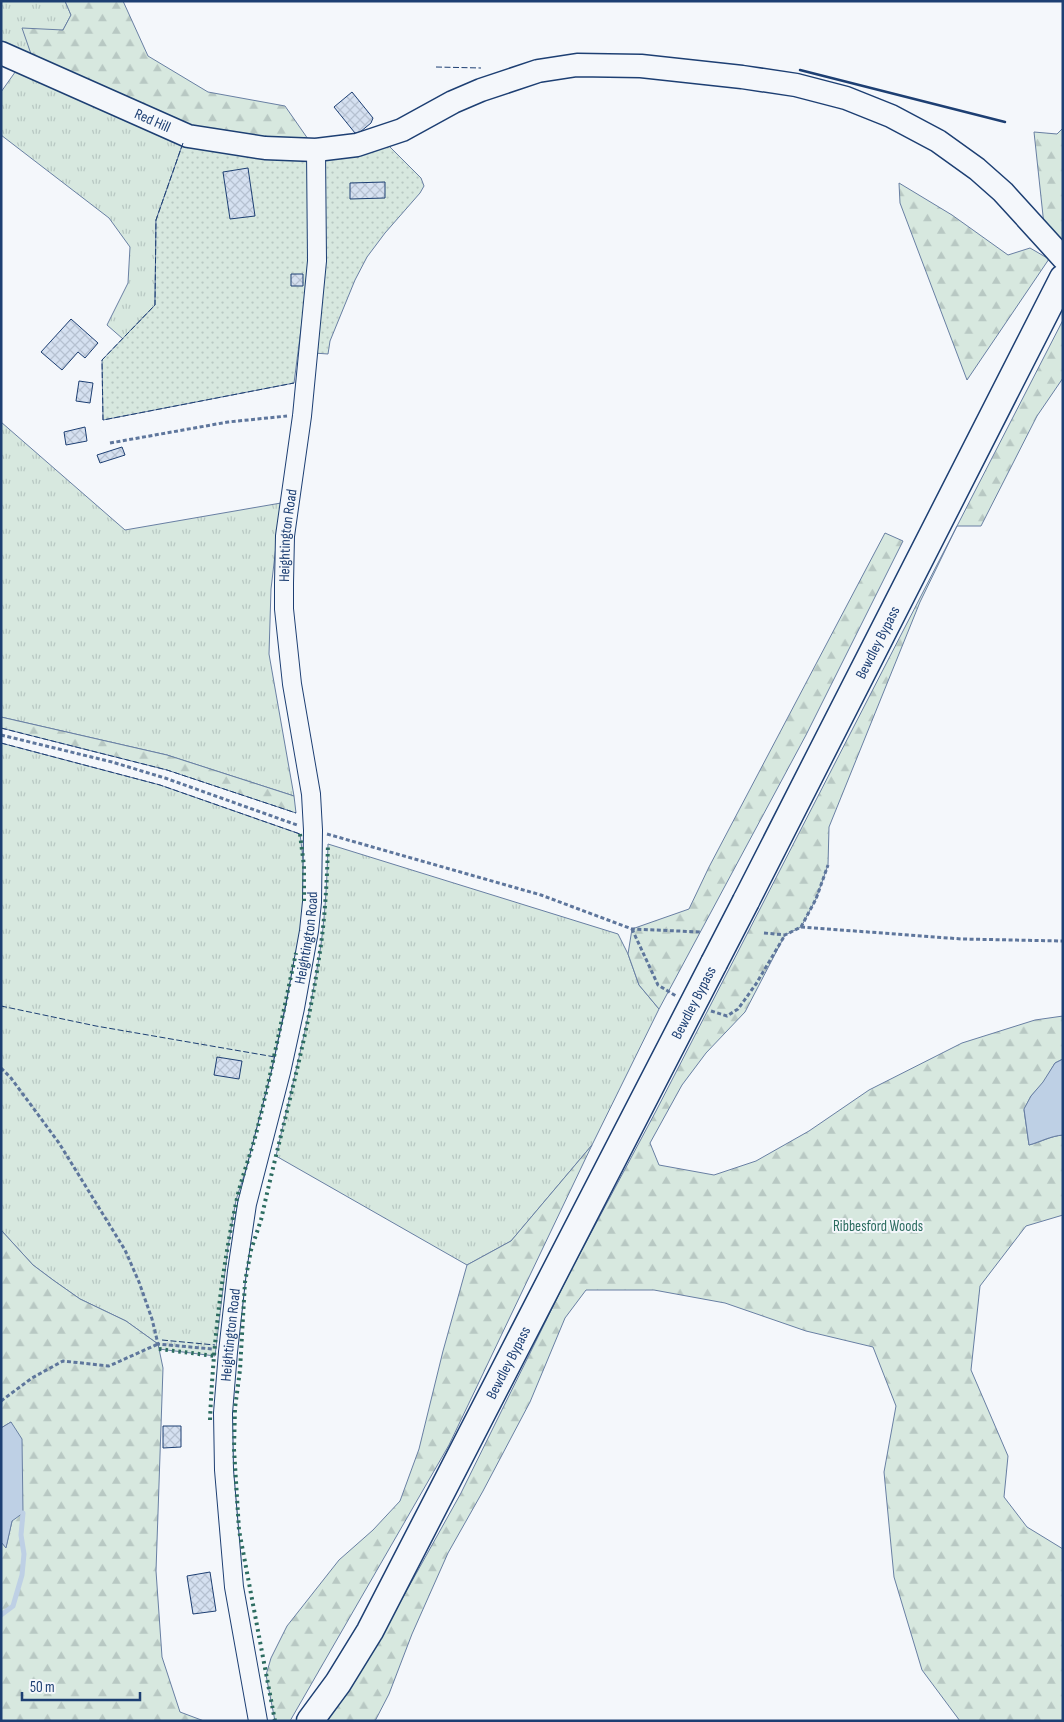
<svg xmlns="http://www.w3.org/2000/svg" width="1064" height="1722" font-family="'Sofia Sans Condensed',sans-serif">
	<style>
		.grass { fill: url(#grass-tufts); stroke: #687fa3 }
		.forest { fill: url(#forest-firs); stroke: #687fa3 }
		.park { fill: url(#park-dots); stroke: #687fa3 }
		.water { fill: #bed0e5; stroke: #687fa3 }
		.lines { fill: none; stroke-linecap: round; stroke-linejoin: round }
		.stream { stroke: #bed0e5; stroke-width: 5 }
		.building { fill: url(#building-cross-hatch); stroke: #1d3f73 }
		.minor-casing { stroke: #1d3f73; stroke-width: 20 }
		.major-casing { stroke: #1d3f73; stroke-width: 25 }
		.highway-casing { stroke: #1d3f73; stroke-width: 29 }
		.path { stroke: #5e769c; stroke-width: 3; stroke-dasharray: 4 2.5; stroke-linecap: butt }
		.minor { stroke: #f4f7fb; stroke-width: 18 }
		.major { stroke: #f4f7fb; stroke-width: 22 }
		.highway { stroke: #f4f7fb; stroke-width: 26 }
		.highway-bridge-casing { stroke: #1d3f73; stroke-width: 29; stroke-linecap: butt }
		.highway-bridge { stroke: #f4f7fb; stroke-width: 26 }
		.hedge { stroke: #2c6c60; stroke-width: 4; stroke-dasharray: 2.5 4; stroke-linecap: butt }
		.fence { stroke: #1d3f73; stroke-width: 1; stroke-dasharray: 6 2.5; stroke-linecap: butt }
		.wall { stroke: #1d3f73; stroke-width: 2.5 }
		.labels { text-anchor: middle; stroke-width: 4; stroke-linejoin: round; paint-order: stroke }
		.street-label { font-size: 15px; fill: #1d3f73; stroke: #f4f7fb }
		.park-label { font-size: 15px; fill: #2c6c60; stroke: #f4f7fb }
	</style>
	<defs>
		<pattern id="grass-tufts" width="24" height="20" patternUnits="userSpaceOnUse" patternTransform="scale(1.25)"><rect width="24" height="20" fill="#d7e8df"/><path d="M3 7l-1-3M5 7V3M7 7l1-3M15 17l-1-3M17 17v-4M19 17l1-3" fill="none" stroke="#b8c8c3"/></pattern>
		<pattern id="forest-firs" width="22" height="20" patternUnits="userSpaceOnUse" patternTransform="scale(1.25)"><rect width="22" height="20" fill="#d7e8df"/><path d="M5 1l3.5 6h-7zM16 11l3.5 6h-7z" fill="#b8c8c3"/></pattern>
		<pattern id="park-dots" width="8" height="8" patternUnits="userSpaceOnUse" patternTransform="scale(1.25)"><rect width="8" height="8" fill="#d7e8df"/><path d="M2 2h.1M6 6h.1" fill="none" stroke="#b8c8c3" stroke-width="1.8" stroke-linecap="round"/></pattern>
		<pattern id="building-cross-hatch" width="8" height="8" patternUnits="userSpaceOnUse" patternTransform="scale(1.25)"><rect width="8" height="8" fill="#d5e0f0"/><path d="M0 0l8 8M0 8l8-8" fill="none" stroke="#b6c1d1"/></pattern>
	</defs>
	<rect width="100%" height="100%" fill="#f4f7fb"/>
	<path class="grass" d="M1,1h64l6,14 -8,15 -32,24 -30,-13z
		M18,68l165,75 -27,77 -1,85 -32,34 -16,-14 21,-42 2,-36 -21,-29 -108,-83v-43z
		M1,422l124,108 156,-27 -10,86 -2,65 25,142 -127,-41 -166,-38z
		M1,743l159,42 140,49 4,32v40l-5,34 -28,134 -20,80 -15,46 -8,47 -13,109 -56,-7 -1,-5 -32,-23 -46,-22 -27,-19 -20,-15 -32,-35z
		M328,844l290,90 10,20 11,31 20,24 -67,136 -81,96 -44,24 -191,-109c15,-66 32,-131 43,-198 6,-38 8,-75 9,-114z"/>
	<path class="forest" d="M65,1h58l25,55 60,36 77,14 23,33 -8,5 -107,-14 -162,-76 -9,-26 41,2 8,-15z
		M1063,128v112h-1l-18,-15 -10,-93 23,2z
		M899,183l53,32 56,40 22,-7 19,11 -82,121 -67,-177z
		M1063,320v58l-26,38 -56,110h-24l-37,76 -91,225 -1,38 -12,34 -15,28 -16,8 -40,77 -39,41 -24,32 -32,58 9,22 55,10 42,-14 53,-30 60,-41 93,-47 73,-23 28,-4v43l-8,4 -11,19 -13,14 -7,14 5,35c12,-3 22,-9 34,-10v80l-37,11 -46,60 -9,84 37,86 -4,41 23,30 36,22v172h-103l-38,-51 -28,-93 -10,-105 12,-66 -23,-59 -67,-16 -81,-28 -71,-13h-68l-21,28 -35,84 -47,89 -35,62 -36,81 -23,60 -14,27h-48l46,-70 88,-158 108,-219 87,-163z
		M885,533l18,8 -97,194 -147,274 -20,-24 -11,-31 4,-25 57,-20 20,-42z
		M1,717l166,38 127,41 2,17 -129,-43 -166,-42z
		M592,1145l-143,300 -159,276h-15l-9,-46 5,-17 16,-32 52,-66 34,-30 27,-29 19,-52 24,-98 24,-86 44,-24z
		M1,1230l32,35 20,15 27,19 46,22 32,23 5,24 -7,203 6,86 18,55 24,9h-203v-179l5,5 6,-26 -1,-99 -10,6z"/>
	<path class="park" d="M183,143l129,16 -4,116 -14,108 -191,37 -1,-60 53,-55 1,-85z
		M389,146l32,32 3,8 -4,7 -35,40 -18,24 -12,23 -25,61 -2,13 -14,-1 11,-192 7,-5z"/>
	<path class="water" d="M1063,1059v76c-13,1 -23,7 -34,10l-5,-36 7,-13 12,-14 12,-19z
		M11,1422l11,17 1,74 -11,8 -6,27 -5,-6v-114z"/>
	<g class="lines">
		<path class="stream" d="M1,1615l12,-9 9,-31 2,-21 -3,-19 2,-22"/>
	</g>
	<path class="building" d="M352,92l21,26 -2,5 -11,9 -5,1 -21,-26z
		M248,168l7,48 -25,3 -7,-47z
		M385,182v16l-35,1v-16z
		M291,274h12v12h-12z
		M71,319l27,24 -13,15 -7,-6 -16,18 -21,-18z
		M79,381l14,2 -3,20 -14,-2z
		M85,427l2,14 -21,4 -2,-13z
		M122,447l3,8 -25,8 -3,-8z
		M217,1057l25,4 -3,18 -25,-4z
		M163,1426h18v21l-18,1z
		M210,1572l6,39 -23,3 -6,-38z"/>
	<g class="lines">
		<defs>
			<g id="minor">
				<path id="s1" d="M258,1721l-24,-134 -10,-117 -1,-57 5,-61 9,-81 10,-67 34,-132 14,-64 14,-77 3,-29 1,-72 -2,-36 -19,-110 -8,-75v-26l1,-47 17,-120 15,-155 -1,-111"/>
			</g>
			<g id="major">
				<path id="s2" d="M1,53l187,83 77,12 51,2 41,-5 45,-15 51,-28 28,-12 57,-19 39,-6 64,1 101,11 54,8 50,13 45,18 47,25 39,28 26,23 60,66"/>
			</g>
			<g id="highway">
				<path id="s3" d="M746,901l317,-623"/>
				<path id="s4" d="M310,1721l28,-38 32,-52 344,-668"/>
			</g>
		</defs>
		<use href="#minor" class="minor-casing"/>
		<use href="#major" class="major-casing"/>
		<use href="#highway" class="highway-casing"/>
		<path class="path" d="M110,443l118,-21 59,-6
			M1,735l111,27 53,16 132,47
			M327,834l214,61 91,34 69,3
			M801,927l15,-28 12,-34
			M632,929l26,56 18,11
			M764,933l21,2 16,-8 161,12 101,2
			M711,1011l16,5 11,-7 18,-25 29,-49
			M1,1068l10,10 48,65 66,107 14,32 13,37 6,25 54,5
			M1,1401l31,-23 31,-17 46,5 49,-22"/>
		<use href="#minor" class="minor"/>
		<use href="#major" class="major"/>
		<use href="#highway" class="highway"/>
		<defs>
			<path id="highway-bridge" d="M714,963l32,-62"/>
		</defs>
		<use href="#highway-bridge" class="highway-bridge-casing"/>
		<use href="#highway-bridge" class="highway-bridge"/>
		<path class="hedge" d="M300,834l4,32v35
			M159,1349l56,7
			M210,1420c3,-72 11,-146 26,-217 5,-25 15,-49 21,-73 15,-59 26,-118 39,-177
			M275,1721l-36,-191 -5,-81 1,-41 5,-38 5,-88 6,-32 10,-30c19,-87 45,-174 58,-262 6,-38 8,-76 9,-114"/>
		<path class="fence" d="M436,67l45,1
			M183,143l-27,77 -1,85 -53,55 1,60 191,-37
			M1,728l166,42 129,43
			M1,743l159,42 140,49
			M1,1006l95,20 179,31
			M162,1340l53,5"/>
		<path class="wall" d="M800,70l205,52"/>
	</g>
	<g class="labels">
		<g class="street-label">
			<text dy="5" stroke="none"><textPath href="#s2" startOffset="166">Red Hill</textPath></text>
			<text dy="5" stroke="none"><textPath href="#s1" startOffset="1199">Heightington Road</textPath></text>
			<text dy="5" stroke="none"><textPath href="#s3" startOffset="290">Bewdley Bypass</textPath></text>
			<text dy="5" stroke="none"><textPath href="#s1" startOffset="794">Heightington Road</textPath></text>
			<text dy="5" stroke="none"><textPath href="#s4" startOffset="815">Bewdley Bypass</textPath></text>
			<text dy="5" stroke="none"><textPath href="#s1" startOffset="389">Heightington Road</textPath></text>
			<text dy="5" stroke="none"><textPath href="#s4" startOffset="410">Bewdley Bypass</textPath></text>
		</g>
		<g class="park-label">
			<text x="878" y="1231">Ribbesford Woods</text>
		</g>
	</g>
	<rect width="1064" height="1722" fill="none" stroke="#1d3f73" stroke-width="5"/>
	<path d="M22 1692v8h118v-8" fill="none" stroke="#1d3f73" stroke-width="2.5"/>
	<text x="30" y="1692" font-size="15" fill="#1d3f73" stroke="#f4f7fb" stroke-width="4" paint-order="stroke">50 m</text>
</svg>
